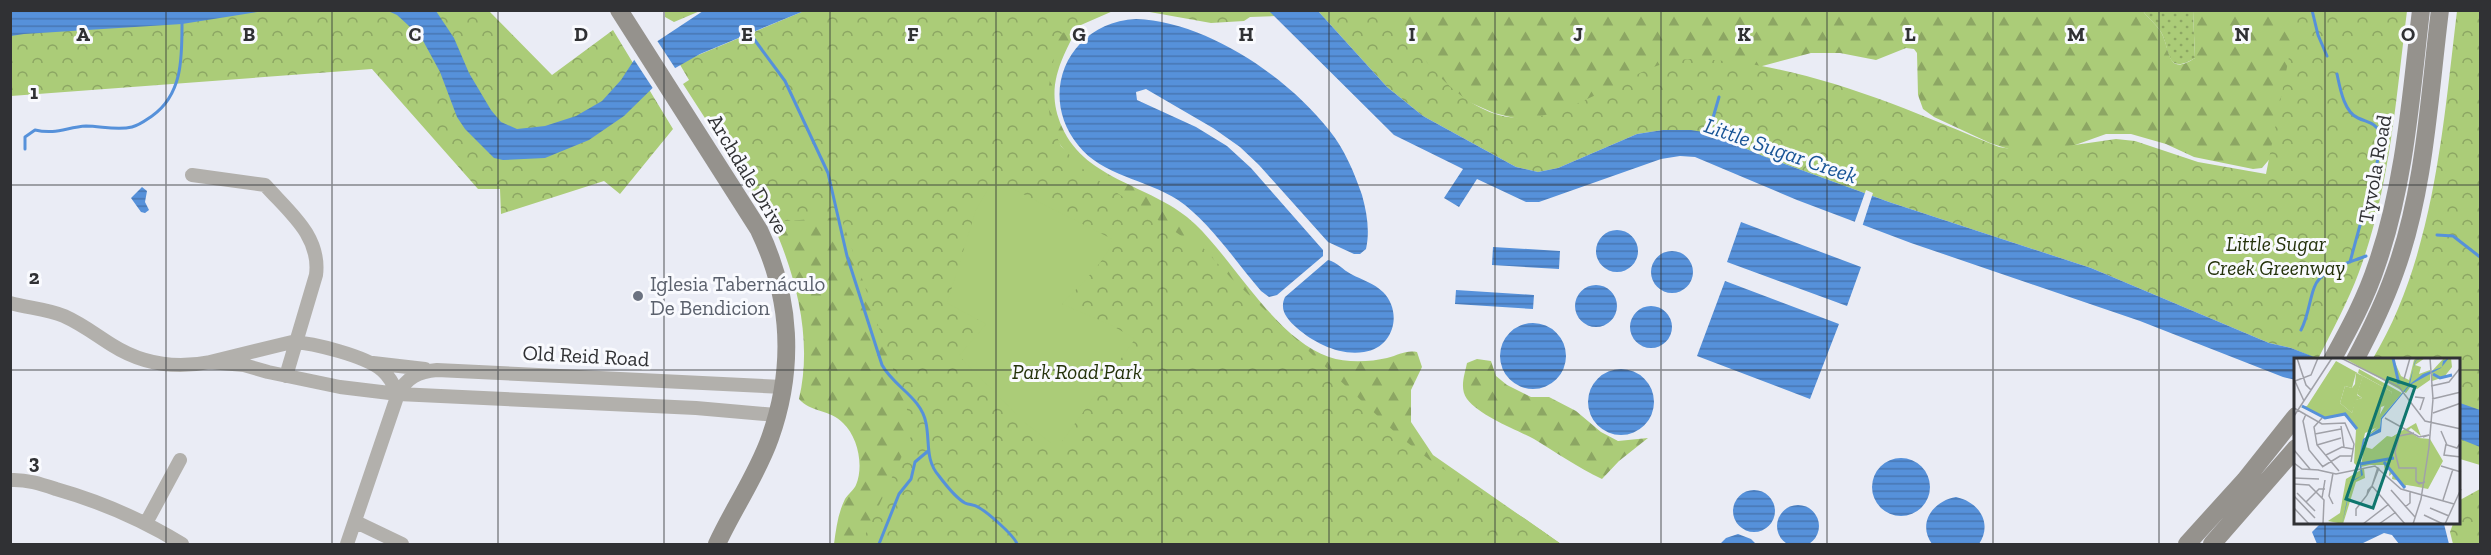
<svg xmlns="http://www.w3.org/2000/svg" width="2491" height="555" font-family="'Zilla Slab',serif">
	<style>
		.grass { fill: url(#grass-dots) }
		.forest { fill: url(#forest-firs) }
		.park { fill: url(#park-crowns) }
		.pitch { fill: #abcc78 }
		.water { fill: url(#water-rules) }
		.pier { fill: #eaecf5 }
		.lines { fill: none; stroke-linecap: round; stroke-linejoin: round }
		.stream { stroke: #5691da; stroke-width: 3 }
		.street { stroke: #b2b0ac; stroke-width: 14 }
		.secondary { stroke: #95928d; stroke-width: 18 }
		.grid { fill: none; stroke: #303134; stroke-width: 1.5; stroke-opacity: 0.55 }
		.worship-dot { fill: #6b7280; stroke: #f9fafe; stroke-width: 2 }
		.labels { text-anchor: middle; stroke-width: 6; stroke-linejoin: round; paint-order: stroke }
		.street-label { font-size: 21px; fill: #303134; stroke: #f9fafe }
		.park-label { font-size: 21px; font-style: italic; fill: #24320b; stroke: #f9fafe }
		.worship-label { font-size: 21px; fill: #5b616d; stroke: #f9fafe; text-anchor: start }
		.water-label { font-size: 22px; font-style: italic; fill: #185496; stroke: #f9fafe }
		.inset-river { fill: none; stroke: #5691da; stroke-width: 3 }
		.inset-road { fill: none; stroke: #a0a1a8; stroke-width: 1.5 }
		.view { fill: #0f766e; fill-opacity: 0.15; stroke: #0f766e; stroke-width: 3 }
		.inset-edge { fill: none; stroke: #303134; stroke-width: 3 }
		.grid-label { font-size: 20px; text-anchor: middle; font-weight: bold; fill: #303134; stroke: #f9fafe; stroke-width: 6; stroke-linejoin: round; paint-order: stroke }
	</style>
	<defs>
		<pattern id="grass-dots" width="8" height="8" patternUnits="userSpaceOnUse" patternTransform="scale(1.5)"><rect width="8" height="8" fill="#abcc78"/><path d="M2 2h.1M6 6h.1" fill="none" stroke="#8ca663" stroke-width="1.8" stroke-linecap="round"/></pattern>
		<pattern id="forest-firs" width="22" height="20" patternUnits="userSpaceOnUse" patternTransform="scale(1.5)"><rect width="22" height="20" fill="#abcc78"/><path d="M5 1l3.5 6h-7zM16 11l3.5 6h-7z" fill="#8ca663"/></pattern>
		<pattern id="park-crowns" width="20" height="18" patternUnits="userSpaceOnUse" patternTransform="scale(1.5)"><rect width="20" height="18" fill="#abcc78"/><path d="M2 6a3 3 0 1 1 6 0M12 15a3 3 0 1 1 6 0" fill="none" stroke="#8ca663"/></pattern>
		<pattern id="water-rules" width="6" height="5" patternUnits="userSpaceOnUse" patternTransform="scale(1.5)"><rect width="6" height="5" fill="#5691da"/><path d="M0 2.5h6" fill="none" stroke="#4877b2"/></pattern>
	</defs>
	<rect width="100%" height="100%" fill="#eaecf5"/>
	<path class="grass" d="M2143,11h50l2,47c-30,18 -24,-8 -34,-26 -4,-7 -13,-14 -18,-21z"/>
	<path class="forest" d="M1076,10l5,10c-17,36 -38,65 -19,107 24,55 93,58 133,97 40,38 80,114 134,133 17,6 41,5 58,1 12,-3 18,-8 30,-6l5,15 -11,23v32l22,33 128,89h-110l-370,-372 -35,-46 -36,-110z
		M665,11v-1l35,1 -26,11 -9,-5z
		M1376,11h767c5,7 14,14 18,21 10,18 5,45 34,26l-2,-47h109l-29,144 -11,13 -9,1 -59,-12 -28,-13 -35,-10h-25l-56,20h-26l-34,-11 -56,-26 -11,-8 -5,-14 -1,-42 -3,-4 -8,-1 -30,12 -36,-7h-29l-269,72 -48,-12 -25,-11 -41,-29z
		M775,96l289,448h-230c2,-15 4,-31 11,-45 3,-5 9,-9 11,-14 8,-19 2,-48 -13,-62 -12,-13 -33,-11 -44,-24 14,-60 -3,-123 -27,-177l2,-7z
		M1477,359l14,2 5,15 11,9 24,12h18l27,14 25,21 17,9 30,-3 -29,23 -17,18c-25,-12 -45,-26 -68,-40 -19,-10 -54,-23 -67,-40 -8,-11 -2,-25 0,-36z"/>
	<path class="park" d="M1269,10l7,6 -26,1 -6,4 -33,2 -67,-12z
		M11,11h478l63,64 61,-45 60,99 -53,65 -16,-13 -103,33 -1,-25h-22l-106,-120 -361,27z
		M804,11h309l-55,24 -11,62 4,27 10,22 25,26 103,69 5,-3 37,40 168,158 36,28 89,54 37,26h-700l53,-114 -73,-213 -69,5 -89,-138 6,-4 -10,-17z
		M1318,11h69c33,42 70,102 129,107 31,3 71,-19 98,-32 26,-13 51,-28 81,-27 107,3 207,48 304,88l18,3h23l76,-11 19,2 63,21 68,12 32,-163h109c-11,86 -17,178 -48,261 -11,30 -27,59 -41,87l-27,-11 -22,-5 -178,-75 -202,-66 -126,-46 -54,-23 -46,-3 -26,4 -79,34 -20,4 -22,-5 -93,-51 -36,-29z
		M2457,11h23v454l-20,-6v-99h-88c62,-102 71,-233 85,-349z
		M2480,489v55h-27l-3,-12 3,-8h7v-24z"/>
	<path class="pitch" d="M1002,181l13,9 97,49c0,17 -38,52 -50,65l51,22 22,13 -74,104h-10l-27,-21 -65,-66 27,-32 -39,-21 29,-93 15,-26z"/>
	<path class="water" d="M11,10h253v1l-82,13 -158,10 -13,2z
		M388,11h48l18,27 15,35 22,37 10,12 16,7 28,-3 31,-10 26,-15 19,-21 17,-26 65,-43h101l-104,43 -30,17 -46,45 -35,24 -44,18 -42,2 -9,-2 -29,-29 -8,-12 -17,-45 -19,-35 -24,-22z
		M1269,11h49l69,76 36,29 93,51 22,5 20,-4 79,-34 26,-4h28l18,3 54,23 126,46 202,66 178,75 22,5 31,12h-26v20l-13,-3 -143,-56 -229,-78 -114,-43 -102,-43 -15,-1 -19,3 -122,43h-13l-49,-23 -18,28 -15,-9 19,-29 -69,-34z
		M1136,19c69,2 151,57 193,111 16,20 25,42 33,65 5,18 8,36 4,54l-6,5h-6l-26,-12 -69,-77 -19,-18 -27,-19 -67,-39 -10,3 1,8 59,27 31,19 24,22 72,82v6l-46,39 -8,2 -8,-6c-25,-29 -52,-70 -83,-91 -32,-21 -76,-24 -100,-55 -42,-52 -8,-123 58,-126z
		M142,187l5,4 -2,11 4,8 -4,3 -4,-1 -10,-14z
		M1741,222l120,45 -14,39 -120,-44z
		M1596 251a21 21 0 1 1 42 0a21 21 0 1 1-42 0Z
		M1493,247l67,4 -1,18 -67,-4z
		M1651 272a21 21 0 1 1 42 0a21 21 0 1 1-42 0Z
		M1328,260c9,2 15,10 23,14 11,6 23,9 32,18 20,20 11,56 -19,60 -24,4 -50,-9 -67,-24 -10,-9 -18,-18 -12,-31z
		M1725,281l114,43 -29,75 -113,-43z
		M1575 306a21 21 0 1 1 42 0a21 21 0 1 1-42 0Z
		M1456,290l78,5 -1,14 -78,-5z
		M1630 327a21 21 0 1 1 42 0a21 21 0 1 1-42 0Z
		M1500 356a33 33 0 1 1 66 0a33 33 0 1 1-66 0Z
		M1588 402a33 33 0 1 1 66 0a33 33 0 1 1-66 0Z
		M2460,403l20,7v37l-20,-8z
		M1872 487a29 29 0 1 1 58 0a29 29 0 1 1-58 0Z
		M1733 511a21 21 0 1 1 42 0a21 21 0 1 1-42 0Z
		M1956,497c23,5 37,26 23,47h-47c-15,-21 1,-43 24,-47z
		M1777 526a21 21 0 1 1 42 0a21 21 0 1 1-42 0Z
		M2320,524h124l5,20h-50l-7,-9 -8,-2 -23,11h-44l-5,-12z
		M1738,534l13,5 5,5h-36l6,-6z"/>
	<path class="pier" d="M656,39l21,32 -23,19 -21,-32z
		M1866,190l7,3 -11,34 -8,-3z"/>
	<g class="lines">
		<path class="stream" d="M2312,10l6,25 9,21
			M748,31l37,50 43,92 19,83 35,109c12,22 39,32 44,58 4,19 -1,37 13,53 6,8 17,22 26,27 4,2 9,1 13,4 9,5 36,28 39,37
			M2337,74c3,14 7,38 21,44 11,5 16,4 23,15l-3,26 -28,103
			M1708,135l11,-38
			M25,149v-12l10,-7c21,5 32,-3 51,-4 15,0 31,5 46,1 8,-2 14,-7 20,-11 31,-22 30,-59 30,-94
			M2437,235l16,1 27,21
			M2301,330c7,-13 8,-28 13,-42 6,-19 35,-25 52,-32
			M879,544l20,-50 12,-15 4,-17 13,-11"/>
		<path class="street" d="M192,175l73,10c24,27 56,51 51,90l-30,101
			M10,303c18,5 37,6 54,13 18,8 32,19 48,29 30,19 63,24 98,17
			M292,342c22,1 73,14 90,28 8,7 12,15 16,24l-58,-7 -72,-15 -24,-7 -34,-3z
			M373,363l52,6
			M776,415l-80,-7 -298,-14c9,-17 20,-22 39,-24l346,17
			M10,480c16,-1 31,4 46,9 46,13 85,30 126,55
			M356,522l46,22
			M146,523l34,-63
			M347,544l51,-150"/>
		<path class="secondary" d="M619,10l140,220c32,67 36,138 11,208 -13,37 -37,71 -53,106
			M2332,360c17,-31 34,-62 45,-96 28,-81 34,-169 44,-254
			M2355,360c15,-28 29,-57 40,-88 30,-82 34,-175 45,-262
			M2187,544l58,-64 51,-64
			M2212,544l84,-96"/>
	</g>
	<path class="grid" d="M166,10v534M332,10v534M498,10v534M664,10v534M830,10v534M996,10v534M1162,10v534M1329,10v534M1495,10v534M1661,10v534M1827,10v534M1993,10v534M2159,10v534M2325,10v350M10,185h2470M10,370h2286M2460,370h20M2325,524v20"/>
	<circle class="worship-dot" cx="638" cy="296" r="6"/>
	<g class="labels">
		<g class="street-label">
			<text transform="translate(2375 169) rotate(-80)" y="7">Tyvola Road</text>
			<text transform="translate(748 174) rotate(59)" y="7">Archdale Drive</text>
			<text transform="translate(586 356) rotate(3)" y="7">Old Reid Road</text>
		</g>
		<g class="park-label">
			<text x="2276" y="251">Little Sugar<tspan x="2276" dy="24">Creek Greenway</tspan></text>
			<text x="1077" y="379">Park Road Park</text>
		</g>
		<g class="worship-label">
			<text x="650" y="291">Iglesia Tabernáculo<tspan x="650" dy="24">De Bendicion</tspan></text>
		</g>
		<g class="water-label">
			<text transform="translate(1781 150) rotate(19)" y="8">Little Sugar Creek</text>
		</g>
	</g>
	<g transform="translate(2294 358)">
		<rect width="166" height="166" fill="#eaecf5"/>
		<path d="M62,15l7,3 -6,19 5,3 -6,2 -4,13 -12,-10 5,-17 7,2 3,-4z" fill="#abcc78"/>
		<path d="M42,3l56,31 -5,13 -6,2 -3,20 -13,6 -7,34 -4,-4 2,-33 -6,-10 -8,-6 -17,4 -24,-11 6,-1zM62,15l7,2 -6,19 5,4 -7,2 -3,13 -12,-10 5,-17 7,2zM122,65l5,13 -10,-8 -32,31 41,27 -14,-1 -2,4 -4,-8 -8,-2 1,-6 -4,3 1,-8 -5,4 -1,-7h-14l-5,-18 7,2 15,-13 5,1z" fill="#abcc78" fill-rule="evenodd"/>
		<path d="M50,0h49l8,18 8,4 5,-20 3,-2h8l-10,7 6,2 -2,7 11,-4v10l-13,9 -6,-3 -5,7zM150,0h7l1,9 -8,10 -12,4v-10zM65,11l43,24 -21,25 -1,10 -13,8 10,-9 1,-9 14,-26 -34,-19zM111,71l14,9 11,1 13,22 -15,28 -25,-5 -21,-22 -21,5 4,-28 3,-2 -2,11 5,2zM70,110l1,10 -9,4 -13,42 -15,-3 12,-8 6,-34z" fill="#abcc78"/>
		<path d="M128,0l-7,3 -5,23 13,-10 19,-7 1,-6 6,-3 -8,10 -31,17 -28,34 -1,13 -16,7 -5,20 3,16 -11,7 -10,42 9,-43 10,-5 -2,-18 4,-19 17,-11 1,-10 27,-32 8,-26z" fill="#5691da"/>
		<path class="inset-river" d="M99,0l6,26M139,16l7,4 12,-3M8,48l23,12 20,-4 12,15M90,104l21,26M66,106l34,-6"/>
		<path class="inset-road" d="M3,0l9,27 5,5M47,0l58,29 26,34 36,8M0,21l10,22M110,21l6,-21M1,23l16,-6 7,-17M137,28l18,-4 12,-15M121,39l9,1 -4,12M138,41l29,-7M0,50l28,16 23,-1 9,21 -3,18M139,55l28,-10M12,56l-3,7 6,29 14,17M0,58l38,-58M28,60l-8,9 3,18 22,26M91,60l34,19 10,-2 -6,2M47,68l3,21M147,73l6,14 10,3 4,-6M120,75l-15,3 -4,16 4,16h17v13M21,76l26,-5M152,86l-2,11 17,2M23,87l24,-7M0,92l16,19M32,97l16,-8 11,2M0,105l8,6 17,1M147,108l20,6M28,109l18,-11h12M84,109l-6,19 7,-18M24,112l18,4 39,-8 26,23 53,15M0,120l25,1M122,123l3,2 6,-1 -6,2zM0,126l15,1 15,15 -1,24M78,128l33,38M78,128l-4,7 -1,2 1,-5zM97,132l24,27M3,135l18,18M0,138l21,22M28,140l3,-18M149,142l10,-31M12,144l13,-13h6M39,146l-4,-8 4,-23M111,149l5,-4v-12M0,150l15,16M136,150l19,8M130,157l19,9M62,158v-7l11,-14M69,166l26,-20M85,166l17,-12M119,166l8,-25 8,-52 4,-48 -3,-41M151,166l16,-35"/>
		<path class="view" d="M94,20l27,9 -42,121 -27,-9z"/>
		<rect width="166" height="166" class="inset-edge"/>
	</g>
	<g class="grid-label">
		<text x="83" y="41">A</text>
		<text x="249" y="41">B</text>
		<text x="415" y="41">C</text>
		<text x="581" y="41">D</text>
		<text x="747" y="41">E</text>
		<text x="913" y="41">F</text>
		<text x="1079" y="41">G</text>
		<text x="1246" y="41">H</text>
		<text x="1412" y="41">I</text>
		<text x="1578" y="41">J</text>
		<text x="1744" y="41">K</text>
		<text x="1910" y="41">L</text>
		<text x="2076" y="41">M</text>
		<text x="2242" y="41">N</text>
		<text x="2408" y="41">O</text>
		<text x="34" y="99">1</text>
		<text x="34" y="284">2</text>
		<text x="34" y="469">3</text>
	</g>
	<rect width="2491" height="555" fill="none" stroke="#303134" stroke-width="24"/>
</svg>
